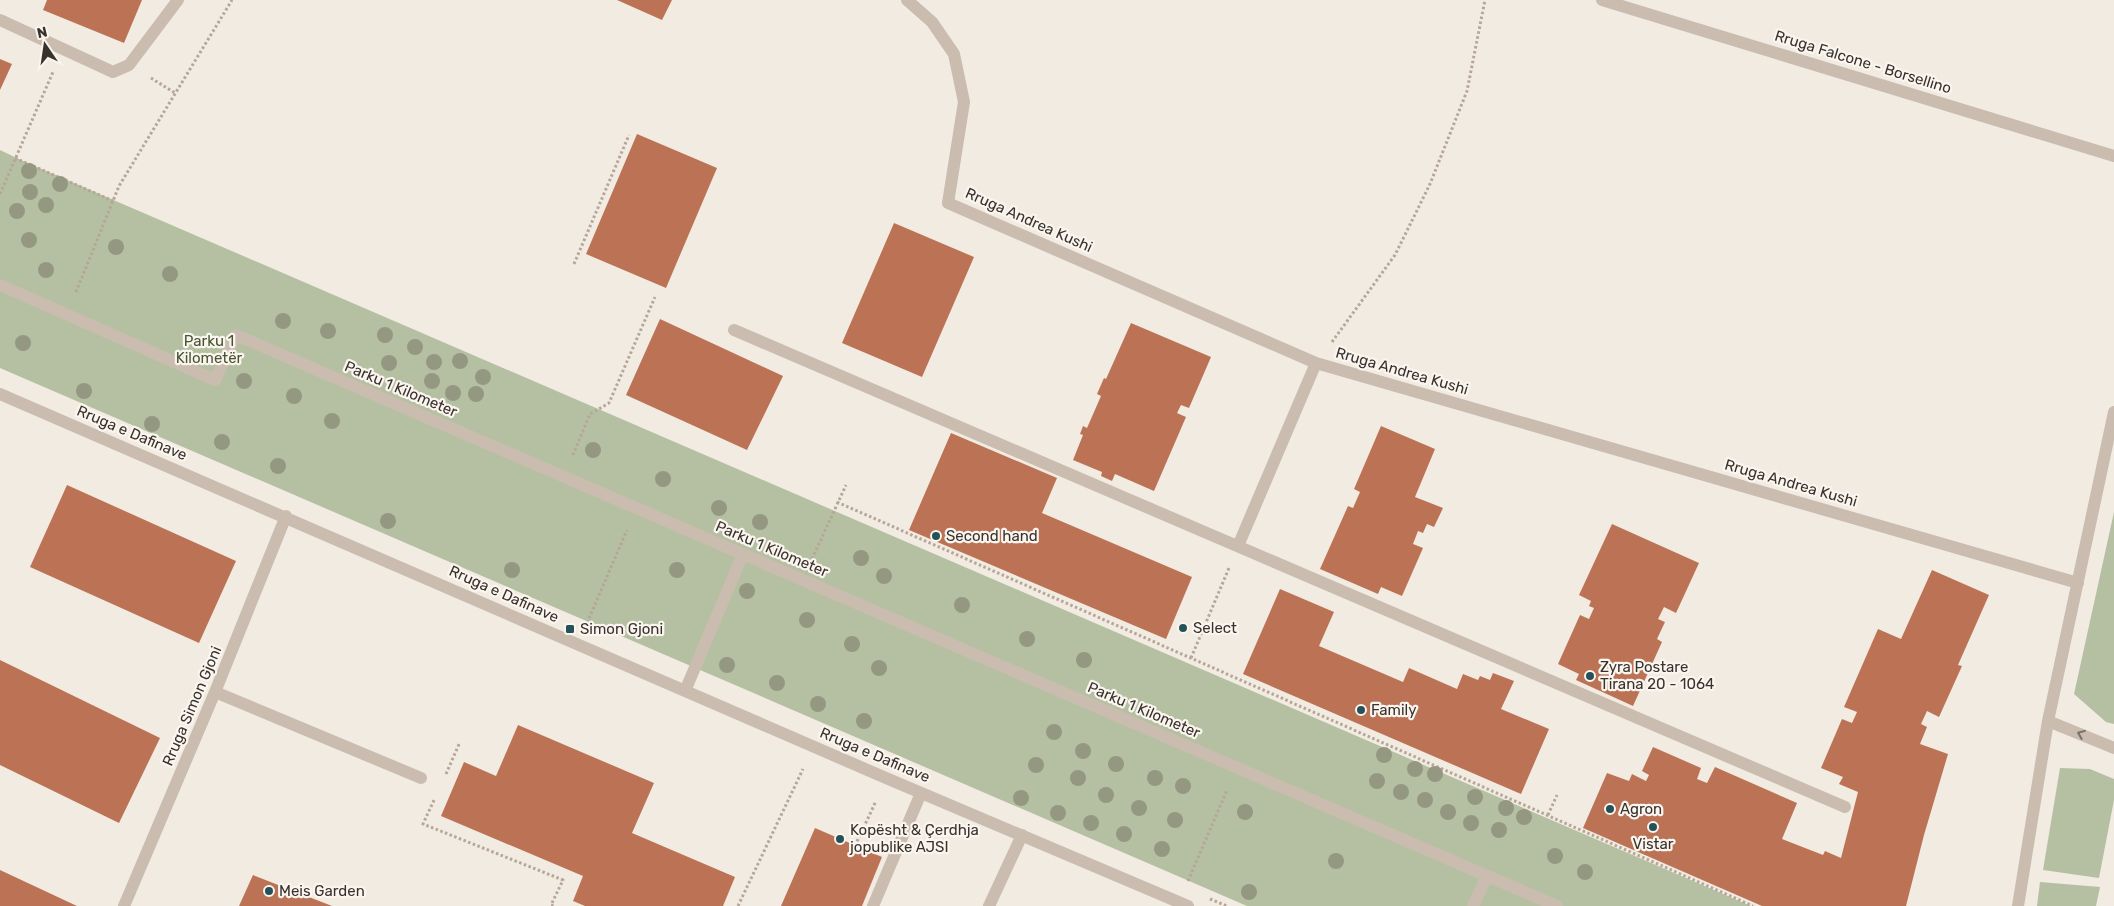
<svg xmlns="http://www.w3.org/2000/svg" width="2114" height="906" font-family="Rubik,sans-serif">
<rect width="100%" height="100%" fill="#f2ebe2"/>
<path fill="#b5c0a3" d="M 0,150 L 23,161 L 1751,906 L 1247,906 L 0,368 Z
M 2114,512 L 2114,724 L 2106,722 L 2074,694 Z
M 2060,768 L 2090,769 L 2114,779 L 2114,800 L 2099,878 L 2043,870 Z
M 2040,882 L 2100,887 L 2096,906 L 2037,906 Z"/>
<path fill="#bc7355" d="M 47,0 L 142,0 L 124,43 L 43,10 Z
M 617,0 L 672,0 L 662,20 Z
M 0,59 L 12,64 L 0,90 Z
M 637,134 L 717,168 L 666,288 L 586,254 Z
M 894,223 L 974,257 L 922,377 L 842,343 Z
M 660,319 L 783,376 L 747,450 L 626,395 Z
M 1131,323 L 1211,357 L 1189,408 L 1181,405 L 1177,413 L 1186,417 L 1154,491 L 1115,474 L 1112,481 L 1101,476 L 1102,472 L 1073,460 L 1083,435 L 1080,434 L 1083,426 L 1087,428 L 1101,396 L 1097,394 L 1104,378 L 1106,379 Z
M 1381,426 L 1435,449 L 1415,497 L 1443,508 L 1434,527 L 1427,524 L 1423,533 L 1418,531 L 1413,544 L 1423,548 L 1402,596 L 1381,587 L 1378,594 L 1320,569 L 1348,506 L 1353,508 L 1360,492 L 1354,489 Z
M 951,433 L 1057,478 L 1042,513 L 1192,577 L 1166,639 L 909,530 Z
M 67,485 L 236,561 L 199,643 L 30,567 Z
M 1612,524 L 1699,563 L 1676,613 L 1664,607 L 1658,619 L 1665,622 L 1657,639 L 1662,642 L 1633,706 L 1576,680 L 1579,674 L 1558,664 L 1580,615 L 1589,619 L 1594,608 L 1589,606 L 1591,601 L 1579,595 Z
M 1932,570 L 1989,595 L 1958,665 L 1962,666 L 1939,717 L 1927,711 L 1921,724 L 1927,727 L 1920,744 L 1948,754 L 1924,835 L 1906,906 L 1762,906 L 1583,828 L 1607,773 L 1629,781 L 1632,774 L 1646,781 L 1649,775 L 1642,771 L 1653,747 L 1701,768 L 1697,779 L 1707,783 L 1715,767 L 1797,803 L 1782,839 L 1823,855 L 1825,851 L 1841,858 L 1858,792 L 1839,784 L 1843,777 L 1821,768 L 1842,719 L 1852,723 L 1857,712 L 1844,707 L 1878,629 L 1901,639 Z
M 1280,589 L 1334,612 L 1319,646 L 1403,682 L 1409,668 L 1457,689 L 1463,674 L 1478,680 L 1480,676 L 1490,680 L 1493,673 L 1514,681 L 1501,709 L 1549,729 L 1521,794 L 1243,674 Z
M 0,660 L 160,738 L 119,823 L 0,765 Z
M 518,725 L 654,783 L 632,833 L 735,877 L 723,906 L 585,906 L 573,901 L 583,876 L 441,816 L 464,762 L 496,776 Z
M 815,828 L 882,857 L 862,906 L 781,906 Z
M 0,870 L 77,906 L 0,906 Z
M 253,875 L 332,906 L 239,906 Z"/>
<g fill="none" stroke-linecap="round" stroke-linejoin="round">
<path stroke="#b5a698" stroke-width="3" stroke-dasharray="2.5 2.5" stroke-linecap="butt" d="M 151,78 L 175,93
M 15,158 L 113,201
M 0,194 L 53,72
M 574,264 L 629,135
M 76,292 L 119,186 L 232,0
M 1332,342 L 1395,255 L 1430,184 L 1467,91 L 1485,0
M 573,455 L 590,414 L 609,403 L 655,297
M 837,502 L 1753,906
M 812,559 L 846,485
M 587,623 L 627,530
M 1191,658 L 1229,568
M 446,774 L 460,742
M 434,800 L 423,824 L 563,880 L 551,905 L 554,906
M 1548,815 L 1557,795
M 855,846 L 876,801
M 1188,881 L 1227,790
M 1210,899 L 1227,906
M 738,906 L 803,769"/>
<path stroke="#cabcae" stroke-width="12" d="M 907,0 L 932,22 L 954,54 L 964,102 L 948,203 L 1316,363 L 2078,583
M 1602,0 L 2114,156
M 0,20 L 113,72 L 129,65 L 178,0
M 0,285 L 215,380 L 236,335 L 1557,906
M 734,330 L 1845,807
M 0,394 L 886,778 L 1188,906
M 1238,546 L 1316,363
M 685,691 L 743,554
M 215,692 L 421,778
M 2048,721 L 2114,748
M 124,906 L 215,692 L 286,516
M 873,906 L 921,793
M 989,906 L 1022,835
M 1473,906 L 1487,876
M 2018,906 L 2048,721 L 2114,412"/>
</g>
<g fill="#949881">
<circle cx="29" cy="171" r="8"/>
<circle cx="60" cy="184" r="8"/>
<circle cx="30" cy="192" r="8"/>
<circle cx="46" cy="205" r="8"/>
<circle cx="17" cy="211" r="8"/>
<circle cx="29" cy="240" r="8"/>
<circle cx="116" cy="247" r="8"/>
<circle cx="46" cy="270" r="8"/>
<circle cx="170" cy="274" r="8"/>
<circle cx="283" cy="321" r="8"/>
<circle cx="328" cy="331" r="8"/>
<circle cx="385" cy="335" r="8"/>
<circle cx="23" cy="343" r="8"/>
<circle cx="415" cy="347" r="8"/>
<circle cx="460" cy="361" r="8"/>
<circle cx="434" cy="362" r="8"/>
<circle cx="389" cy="363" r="8"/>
<circle cx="483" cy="377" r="8"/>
<circle cx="244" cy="381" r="8"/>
<circle cx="432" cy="381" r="8"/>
<circle cx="84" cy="391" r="8"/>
<circle cx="453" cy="393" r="8"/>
<circle cx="476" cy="394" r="8"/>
<circle cx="294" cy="396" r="8"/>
<circle cx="332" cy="421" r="8"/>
<circle cx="152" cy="424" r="8"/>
<circle cx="222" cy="442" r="8"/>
<circle cx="593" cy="450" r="8"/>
<circle cx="278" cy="466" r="8"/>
<circle cx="663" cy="479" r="8"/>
<circle cx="719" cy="508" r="8"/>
<circle cx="388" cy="521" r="8"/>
<circle cx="760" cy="522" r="8"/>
<circle cx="861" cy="558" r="8"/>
<circle cx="512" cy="570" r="8"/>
<circle cx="677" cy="570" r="8"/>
<circle cx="884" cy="576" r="8"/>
<circle cx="747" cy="591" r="8"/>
<circle cx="962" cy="605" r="8"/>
<circle cx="807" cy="620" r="8"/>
<circle cx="1027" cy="639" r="8"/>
<circle cx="852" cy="644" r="8"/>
<circle cx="1084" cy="660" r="8"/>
<circle cx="727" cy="665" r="8"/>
<circle cx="879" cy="668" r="8"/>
<circle cx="777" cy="683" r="8"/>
<circle cx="818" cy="704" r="8"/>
<circle cx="864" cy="721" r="8"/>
<circle cx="1054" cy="732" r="8"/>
<circle cx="1083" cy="751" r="8"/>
<circle cx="1384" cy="755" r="8"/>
<circle cx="1116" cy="764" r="8"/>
<circle cx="1036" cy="765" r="8"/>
<circle cx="1415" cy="769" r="8"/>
<circle cx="1435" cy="774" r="8"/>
<circle cx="1078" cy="778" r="8"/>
<circle cx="1155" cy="778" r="8"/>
<circle cx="1377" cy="781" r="8"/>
<circle cx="1183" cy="786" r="8"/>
<circle cx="1401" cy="792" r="8"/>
<circle cx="1106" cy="795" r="8"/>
<circle cx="1475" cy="797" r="8"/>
<circle cx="1021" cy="798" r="8"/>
<circle cx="1425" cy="800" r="8"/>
<circle cx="1139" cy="808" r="8"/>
<circle cx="1506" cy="808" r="8"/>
<circle cx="1245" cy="812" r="8"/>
<circle cx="1448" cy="812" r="8"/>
<circle cx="1058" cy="813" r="8"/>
<circle cx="1524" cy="817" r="8"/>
<circle cx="1175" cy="820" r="8"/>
<circle cx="1091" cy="823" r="8"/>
<circle cx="1471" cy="823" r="8"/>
<circle cx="1499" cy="830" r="8"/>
<circle cx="1124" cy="834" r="8"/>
<circle cx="1162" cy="849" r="8"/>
<circle cx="1555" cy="856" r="8"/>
<circle cx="1336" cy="861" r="8"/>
<circle cx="1585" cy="872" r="8"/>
<circle cx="1249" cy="892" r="8"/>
</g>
<defs><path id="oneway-chevron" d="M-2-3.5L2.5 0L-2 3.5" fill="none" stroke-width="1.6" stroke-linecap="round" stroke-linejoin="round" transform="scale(1.25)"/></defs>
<use stroke="#7a7066" href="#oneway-chevron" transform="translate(2081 734) rotate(-158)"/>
<g fill="#245258" stroke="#faf5ee" stroke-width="2">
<circle cx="936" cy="536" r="5"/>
<circle cx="1183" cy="628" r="5"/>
<rect x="565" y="624" width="10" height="10" rx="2.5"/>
<circle cx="1590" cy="676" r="5"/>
<circle cx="1361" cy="710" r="5"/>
<circle cx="1610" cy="809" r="5"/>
<circle cx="1653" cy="827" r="5"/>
<circle cx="840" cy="839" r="5"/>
<circle cx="269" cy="891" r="5"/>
</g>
<g text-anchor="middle" stroke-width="4.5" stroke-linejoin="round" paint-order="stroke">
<g font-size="15" fill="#39312c" stroke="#faf5ee">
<text transform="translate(1863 62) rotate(17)" y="5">Rruga Falcone - Borsellino</text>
<text transform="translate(1029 220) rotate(24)" y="5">Rruga Andrea Kushi</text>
<text transform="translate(1402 371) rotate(16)" y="5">Rruga Andrea Kushi</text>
<text transform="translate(401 389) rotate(23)" y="5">Parku 1 Kilometer</text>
<text transform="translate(132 433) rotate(23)" y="5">Rruga e Dafinave</text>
<text transform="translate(1791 483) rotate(16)" y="5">Rruga Andrea Kushi</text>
<text transform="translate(772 549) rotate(23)" y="5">Parku 1 Kilometer</text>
<text transform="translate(504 594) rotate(24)" y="5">Rruga e Dafinave</text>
<text transform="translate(192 706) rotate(-67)" y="5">Rruga Simon Gjoni</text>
<text transform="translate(1144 710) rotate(23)" y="5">Parku 1 Kilometer</text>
<text transform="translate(875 755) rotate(23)" y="5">Rruga e Dafinave</text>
</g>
<g font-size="15" fill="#475532" stroke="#faf5ee">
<text x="209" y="346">Parku 1<tspan x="209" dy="17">Kilometër</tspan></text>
</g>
<g font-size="15" fill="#39312c" stroke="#faf5ee" text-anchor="start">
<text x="946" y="541">Second hand</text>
<text x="1193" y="633">Select</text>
<text x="580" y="634">Simon Gjoni</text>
<text x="1600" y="672">Zyra Postare<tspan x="1600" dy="17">Tirana 20 - 1064</tspan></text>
<text x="1371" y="715">Family</text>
<text x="1620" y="814">Agron</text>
<text x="850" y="835">Kopësht &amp; Çerdhja<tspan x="850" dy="17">jopublike AJSI</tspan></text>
<text x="1653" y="849" text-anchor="middle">Vistar</text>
<text x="279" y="896">Meis Garden</text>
</g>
</g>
<g transform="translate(45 45) rotate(347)" stroke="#faf5ee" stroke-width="4" paint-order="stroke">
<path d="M0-4L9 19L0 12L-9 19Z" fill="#39312c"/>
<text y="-8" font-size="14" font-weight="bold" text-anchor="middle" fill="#39312c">N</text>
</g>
</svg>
